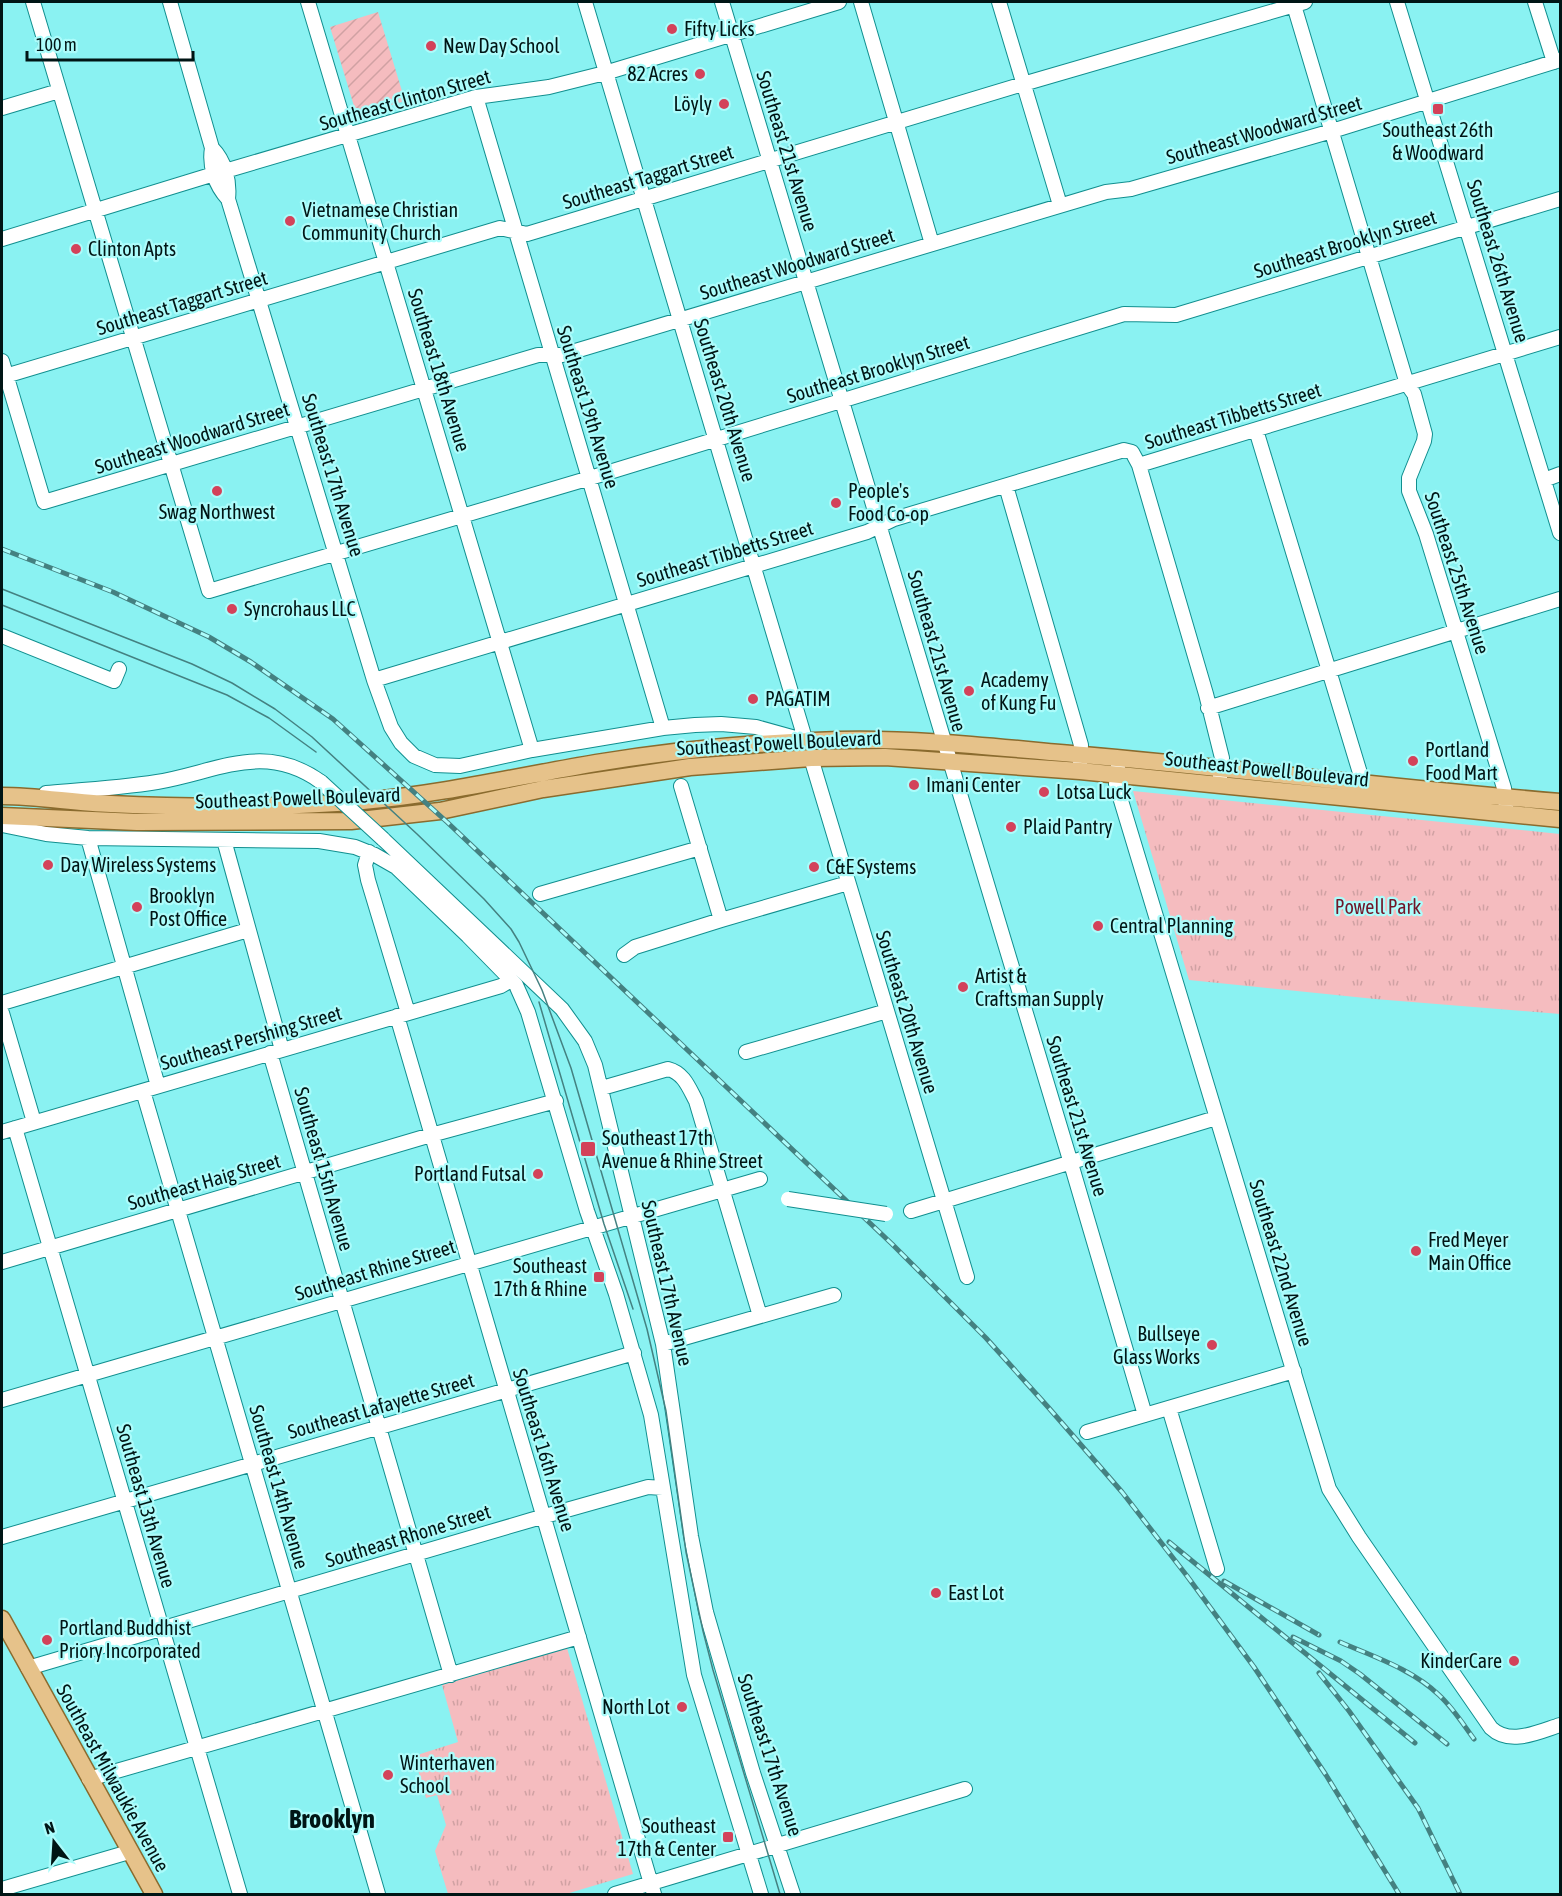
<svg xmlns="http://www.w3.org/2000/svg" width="1562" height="1896" font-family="'Asap Condensed',sans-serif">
<defs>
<pattern id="park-tufts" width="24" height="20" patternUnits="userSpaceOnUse" patternTransform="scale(1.5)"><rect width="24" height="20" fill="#f5bcbf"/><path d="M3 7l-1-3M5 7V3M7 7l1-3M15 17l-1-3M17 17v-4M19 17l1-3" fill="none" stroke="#d0a1a3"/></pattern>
<pattern id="garden-furrows" width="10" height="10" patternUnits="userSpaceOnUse" patternTransform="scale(1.5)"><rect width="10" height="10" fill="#f5bcbf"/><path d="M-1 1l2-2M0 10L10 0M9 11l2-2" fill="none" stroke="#d0a1a3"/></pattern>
</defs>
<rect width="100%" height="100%" fill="#8af2f2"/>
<path fill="url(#park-tufts)" d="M 1133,791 L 1560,834 L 1560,1014 L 1375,999 L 1189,980 Z
M 567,1648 L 633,1874 L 566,1894 L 448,1894 L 435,1851 L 446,1825 L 437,1795 L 426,1798 L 414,1756 L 458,1742 L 442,1685 Z"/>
<path fill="url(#garden-furrows)" d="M 378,12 L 405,101 L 357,116 L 330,27 Z"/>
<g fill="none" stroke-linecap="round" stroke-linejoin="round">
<defs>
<path id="minor" d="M 33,2 L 209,591 L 590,478 L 1124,314 L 1176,315 L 1560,199
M 170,2 L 212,148 C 209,166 215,185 228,199
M 308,2 L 532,750
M 585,2 L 806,742
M 722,2 L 1067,1150 L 1145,1415
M 861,2 L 932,244
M 999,2 L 1060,205
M 1293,2 L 1407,384 L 1414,394 L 1425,434 L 1424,441 L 1409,478 L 1409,491 L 1426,534 L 1504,788 L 1506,807
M 1397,2 L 1560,533
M 1535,2 L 1554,62
M 476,97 L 663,728
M 2,108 L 59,91
M 212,148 C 225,161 230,181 228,199 L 374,680 L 391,727 L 401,743 L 414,756 L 435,765 L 460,766 L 532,750 L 663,728 L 695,725 L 721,724 L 756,727 L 799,739
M 225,171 L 476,97 L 549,87 L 605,73 L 839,2
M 2,239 L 214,174
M 2,361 L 44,502 L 538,355 L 562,355 L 1106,192 L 1131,189 L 1332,131 L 1560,60
M 2,377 L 500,228 L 527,234 L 1023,84 L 1305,2
M 1256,430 L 1360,773 L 1360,793
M 1139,465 L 1560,337
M 1544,480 L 1560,474
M 1006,486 L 1081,745 L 1080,764
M 2,636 L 114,681 L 119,669
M 374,680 L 867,532 L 894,519 L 1124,450 L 1132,452 L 1139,465 L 1206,694 L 1222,758 L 1220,777
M 1208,708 L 1560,599
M 811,758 L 967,1277
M 1118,766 L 1116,784 L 1329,1489 L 1359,1537 L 1491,1728 C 1510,1746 1538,1732 1560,1725
M 681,786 L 721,920
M 46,793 C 83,790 120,788 157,782 C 217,772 264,741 321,782
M 2,825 L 46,834 L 88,838 L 319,841 L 355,847 L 375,855 L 396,867 L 468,936 L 516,985 L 528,1012 L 587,1211 L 616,1294 L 651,1415 L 694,1675 L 761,1894
M 88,838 L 158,1086
M 383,839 L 562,1009 L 585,1041 L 595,1065 L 663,1344 L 691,1536 L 706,1612 L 753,1773 L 793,1894
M 224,840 L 282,1050
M 369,852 L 365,865 L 368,880 L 408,1013
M 540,894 L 700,848
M 624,955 L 635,947 L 721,920 L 848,883
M 2,1003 L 248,930
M 2,1013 L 34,1122
M 397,1016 L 654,1894
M 746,1052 L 887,1011
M 270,1053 L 451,1675
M 602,1088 L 668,1069 C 684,1073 689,1088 696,1101 L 760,1316
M 143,1091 L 378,1894
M 15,1128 L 240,1894
M 2,1132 L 501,986 L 511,980
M 911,1211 L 1216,1118
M 2,1262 L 431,1135 L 556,1101
M 663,1344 L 834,1295
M 2,1400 L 760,1179
M 1169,1408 L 1217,1569
M 1087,1432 L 1294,1371
M 2,1537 L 634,1353
M 28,1668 L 531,1520 L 648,1487 L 663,1488
M 89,1779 L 579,1637
M 2,1889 L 129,1852
M 615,1894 L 965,1789"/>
<path id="major" d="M 2,796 C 38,796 75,803 111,804 C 195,808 280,808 363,801 C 442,794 519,776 596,763 C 676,750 758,742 839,740 C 920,738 1002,748 1083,755 C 1242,769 1401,789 1560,802
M 2,816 L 137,822 L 351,821 L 440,811 L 543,789 L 690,767 L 811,758 L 885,757 L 1080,771 L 1560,819
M 2,1619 L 154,1894"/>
</defs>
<use href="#minor" stroke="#118f8f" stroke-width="16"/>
<use href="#major" stroke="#8a6b2e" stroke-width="19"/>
<use href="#minor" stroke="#fff" stroke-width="14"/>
<use href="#major" stroke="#e6c28a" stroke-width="16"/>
<path stroke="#448181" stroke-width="1.5" d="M 2,589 L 192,664 L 232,683 L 275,709 L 312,737 L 417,834 L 484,899 L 511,929 L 519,942 L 542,990 L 571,1068 L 647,1329 L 666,1411 L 686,1552 L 703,1631 L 713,1670 L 780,1894
M 2,605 L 227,695 L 269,718 L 316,752
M 539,1002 L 604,1224 L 633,1309"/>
<defs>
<path id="rail" d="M 2,549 L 113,592 L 209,637 L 251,662 L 333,719 L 447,822 L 892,1244 L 986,1338 L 1048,1407 L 1122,1492 L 1187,1576 L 1254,1667 L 1326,1775 L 1399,1894
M 1169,1542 L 1415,1743
M 1224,1581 L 1319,1635
M 1293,1637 L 1341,1661 L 1360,1674 L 1447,1744
M 1340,1642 C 1374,1657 1412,1669 1439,1695 C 1453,1708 1463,1724 1474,1739
M 1319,1673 L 1349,1711 L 1418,1808 L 1460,1894"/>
</defs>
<use href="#rail" stroke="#448181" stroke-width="5"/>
<use href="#rail" stroke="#acfcfb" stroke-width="3" stroke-dasharray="9" stroke-linecap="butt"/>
<defs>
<path id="minor-bridge" d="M 321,782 L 383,839
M 788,1199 L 886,1214"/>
</defs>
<use href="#minor-bridge" stroke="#118f8f" stroke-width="16" stroke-linecap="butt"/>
<use href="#minor-bridge" stroke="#fff" stroke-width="14"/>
</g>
<g fill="#d3425a" stroke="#acfcfb" stroke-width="2">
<circle cx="672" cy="29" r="6"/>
<circle cx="431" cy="46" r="6"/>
<circle cx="700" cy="74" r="6"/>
<circle cx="724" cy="104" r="6"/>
<rect x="1432" y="103" width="12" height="12" rx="3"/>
<circle cx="290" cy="221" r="6"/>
<circle cx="76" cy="249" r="6"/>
<circle cx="217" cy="491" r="6"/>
<circle cx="836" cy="503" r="6"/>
<circle cx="232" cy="609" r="6"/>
<circle cx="969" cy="691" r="6"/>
<circle cx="753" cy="699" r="6"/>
<circle cx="1413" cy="761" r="6"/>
<circle cx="914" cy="785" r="6"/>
<circle cx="1044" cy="792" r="6"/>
<circle cx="1011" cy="827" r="6"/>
<circle cx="48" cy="865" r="6"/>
<circle cx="814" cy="867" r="6"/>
<circle cx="137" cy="907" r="6"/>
<circle cx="1098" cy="926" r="6"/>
<circle cx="963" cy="987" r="6"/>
<rect x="580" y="1141" width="16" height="16" rx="3"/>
<circle cx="538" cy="1174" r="6"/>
<circle cx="1416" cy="1251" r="6"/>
<rect x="593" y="1271" width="12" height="12" rx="3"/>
<circle cx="1212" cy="1345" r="6"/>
<circle cx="936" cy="1593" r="6"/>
<circle cx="47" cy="1640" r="6"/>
<circle cx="1514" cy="1661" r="6"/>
<circle cx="682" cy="1707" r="6"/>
<circle cx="388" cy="1775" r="6"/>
<rect x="722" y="1831" width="12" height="12" rx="3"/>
</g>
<g text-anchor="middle" stroke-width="4.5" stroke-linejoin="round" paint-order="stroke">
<g font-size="20" fill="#001515" stroke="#acfcfb" text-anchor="start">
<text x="684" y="36">Fifty Licks</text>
<text x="443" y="53">New Day School</text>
<text x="688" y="81" text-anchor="end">82 Acres</text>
<text x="712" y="111" text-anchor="end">Löyly</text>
<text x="1438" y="137" text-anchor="middle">Southeast 26th<tspan x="1438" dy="23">&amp; Woodward</tspan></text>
<text x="302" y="217">Vietnamese Christian<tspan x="302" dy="23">Community Church</tspan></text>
<text x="88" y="256">Clinton Apts</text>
<text x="848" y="498">People's<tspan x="848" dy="23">Food Co-op</tspan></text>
<text x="217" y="519" text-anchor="middle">Swag Northwest</text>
<text x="244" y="616">Syncrohaus LLC</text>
<text x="981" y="687">Academy<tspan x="981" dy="23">of Kung Fu</tspan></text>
<text x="765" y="706">PAGATIM</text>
<text x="1425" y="757">Portland<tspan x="1425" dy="23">Food Mart</tspan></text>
<text x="926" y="792">Imani Center</text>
<text x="1056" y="799">Lotsa Luck</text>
<text x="1023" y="834">Plaid Pantry</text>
<text x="60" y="872">Day Wireless Systems</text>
<text x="826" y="874">C&amp;E Systems</text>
<text x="149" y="903">Brooklyn<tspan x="149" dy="23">Post Office</tspan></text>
<text x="1110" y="933">Central Planning</text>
<text x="975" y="983">Artist &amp;<tspan x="975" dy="23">Craftsman Supply</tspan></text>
<text x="602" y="1145">Southeast 17th<tspan x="602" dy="23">Avenue &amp; Rhine Street</tspan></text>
<text x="526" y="1181" text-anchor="end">Portland Futsal</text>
<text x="1428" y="1247">Fred Meyer<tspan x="1428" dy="23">Main Office</tspan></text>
<text x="587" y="1273" text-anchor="end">Southeast<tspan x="587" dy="23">17th &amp; Rhine</tspan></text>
<text x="1200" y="1341" text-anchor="end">Bullseye<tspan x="1200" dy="23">Glass Works</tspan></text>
<text x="948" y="1600">East Lot</text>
<text x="59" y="1635">Portland Buddhist<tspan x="59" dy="23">Priory Incorporated</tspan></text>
<text x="1502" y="1668" text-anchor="end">KinderCare</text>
<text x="670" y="1714" text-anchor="end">North Lot</text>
<text x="400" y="1770">Winterhaven<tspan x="400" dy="23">School</tspan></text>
<text x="716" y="1833" text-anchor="end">Southeast<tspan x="716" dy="23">17th &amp; Center</tspan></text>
</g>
<g font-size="20" fill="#001515" stroke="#acfcfb">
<text transform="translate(405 100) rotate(-16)" y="7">Southeast Clinton Street</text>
<text transform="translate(1264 130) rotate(-16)" y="7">Southeast Woodward Street</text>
<text transform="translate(787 151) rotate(73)" y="7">Southeast 21st Avenue</text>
<text transform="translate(648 177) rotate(-17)" y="7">Southeast Taggart Street</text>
<text transform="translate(1345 244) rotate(-17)" y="7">Southeast Brooklyn Street</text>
<text transform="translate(1498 261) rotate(73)" y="7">Southeast 26th Avenue</text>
<text transform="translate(797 264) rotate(-17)" y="7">Southeast Woodward Street</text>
<text transform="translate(182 303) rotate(-17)" y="7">Southeast Taggart Street</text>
<text transform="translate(878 369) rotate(-17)" y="7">Southeast Brooklyn Street</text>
<text transform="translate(439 370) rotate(73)" y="7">Southeast 18th Avenue</text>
<text transform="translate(725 400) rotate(73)" y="7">Southeast 20th Avenue</text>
<text transform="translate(588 407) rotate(73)" y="7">Southeast 19th Avenue</text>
<text transform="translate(1233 416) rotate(-17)" y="7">Southeast Tibbetts Street</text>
<text transform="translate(192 438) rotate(-17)" y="7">Southeast Woodward Street</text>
<text transform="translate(333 475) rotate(73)" y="7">Southeast 17th Avenue</text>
<text transform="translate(725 554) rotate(-17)" y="7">Southeast Tibbetts Street</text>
<text transform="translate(1457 573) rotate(72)" y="7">Southeast 25th Avenue</text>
<text transform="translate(937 651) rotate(74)" y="7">Southeast 21st Avenue</text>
<text transform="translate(779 743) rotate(-3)" y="7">Southeast Powell Boulevard</text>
<text transform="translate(1267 769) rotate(6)" y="7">Southeast Powell Boulevard</text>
<text transform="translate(298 798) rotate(-2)" y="7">Southeast Powell Boulevard</text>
<text transform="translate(907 1012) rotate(73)" y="7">Southeast 20th Avenue</text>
<text transform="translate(251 1038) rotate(-16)" y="7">Southeast Pershing Street</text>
<text transform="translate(1077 1116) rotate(73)" y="7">Southeast 21st Avenue</text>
<text transform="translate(324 1169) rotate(74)" y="7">Southeast 15th Avenue</text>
<text transform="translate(204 1182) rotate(-16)" y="7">Southeast Haig Street</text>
<text transform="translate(1281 1263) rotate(73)" y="7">Southeast 22nd Avenue</text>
<text transform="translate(375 1270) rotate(-17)" y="7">Southeast Rhine Street</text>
<text transform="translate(667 1283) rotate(77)" y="7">Southeast 17th Avenue</text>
<text transform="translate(381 1406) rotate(-16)" y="7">Southeast Lafayette Street</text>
<text transform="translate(544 1450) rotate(73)" y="7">Southeast 16th Avenue</text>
<text transform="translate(279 1487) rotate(74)" y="7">Southeast 14th Avenue</text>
<text transform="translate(146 1506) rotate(74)" y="7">Southeast 13th Avenue</text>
<text transform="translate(408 1536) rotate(-17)" y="7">Southeast Rhone Street</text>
<text transform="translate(770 1755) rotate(72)" y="7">Southeast 17th Avenue</text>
<text transform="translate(113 1778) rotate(61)" y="7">Southeast Milwaukie Avenue</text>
</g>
<g font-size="20" fill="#711628" stroke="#acfcfb">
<text x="1378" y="914">Powell Park</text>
</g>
<g font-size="26" font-weight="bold" fill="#001515" stroke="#acfcfb">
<text x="332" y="1828">Brooklyn</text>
</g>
</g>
<rect width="1562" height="1896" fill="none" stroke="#001515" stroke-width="6"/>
<g transform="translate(54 1842) rotate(343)" stroke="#acfcfb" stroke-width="4.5" paint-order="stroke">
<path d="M0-4.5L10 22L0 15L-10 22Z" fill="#001515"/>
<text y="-9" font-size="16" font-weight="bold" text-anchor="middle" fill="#001515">N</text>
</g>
<path d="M27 51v9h166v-9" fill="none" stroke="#001515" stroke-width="3"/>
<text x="36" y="51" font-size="18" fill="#001515" stroke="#acfcfb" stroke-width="4.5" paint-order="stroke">100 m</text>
</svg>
